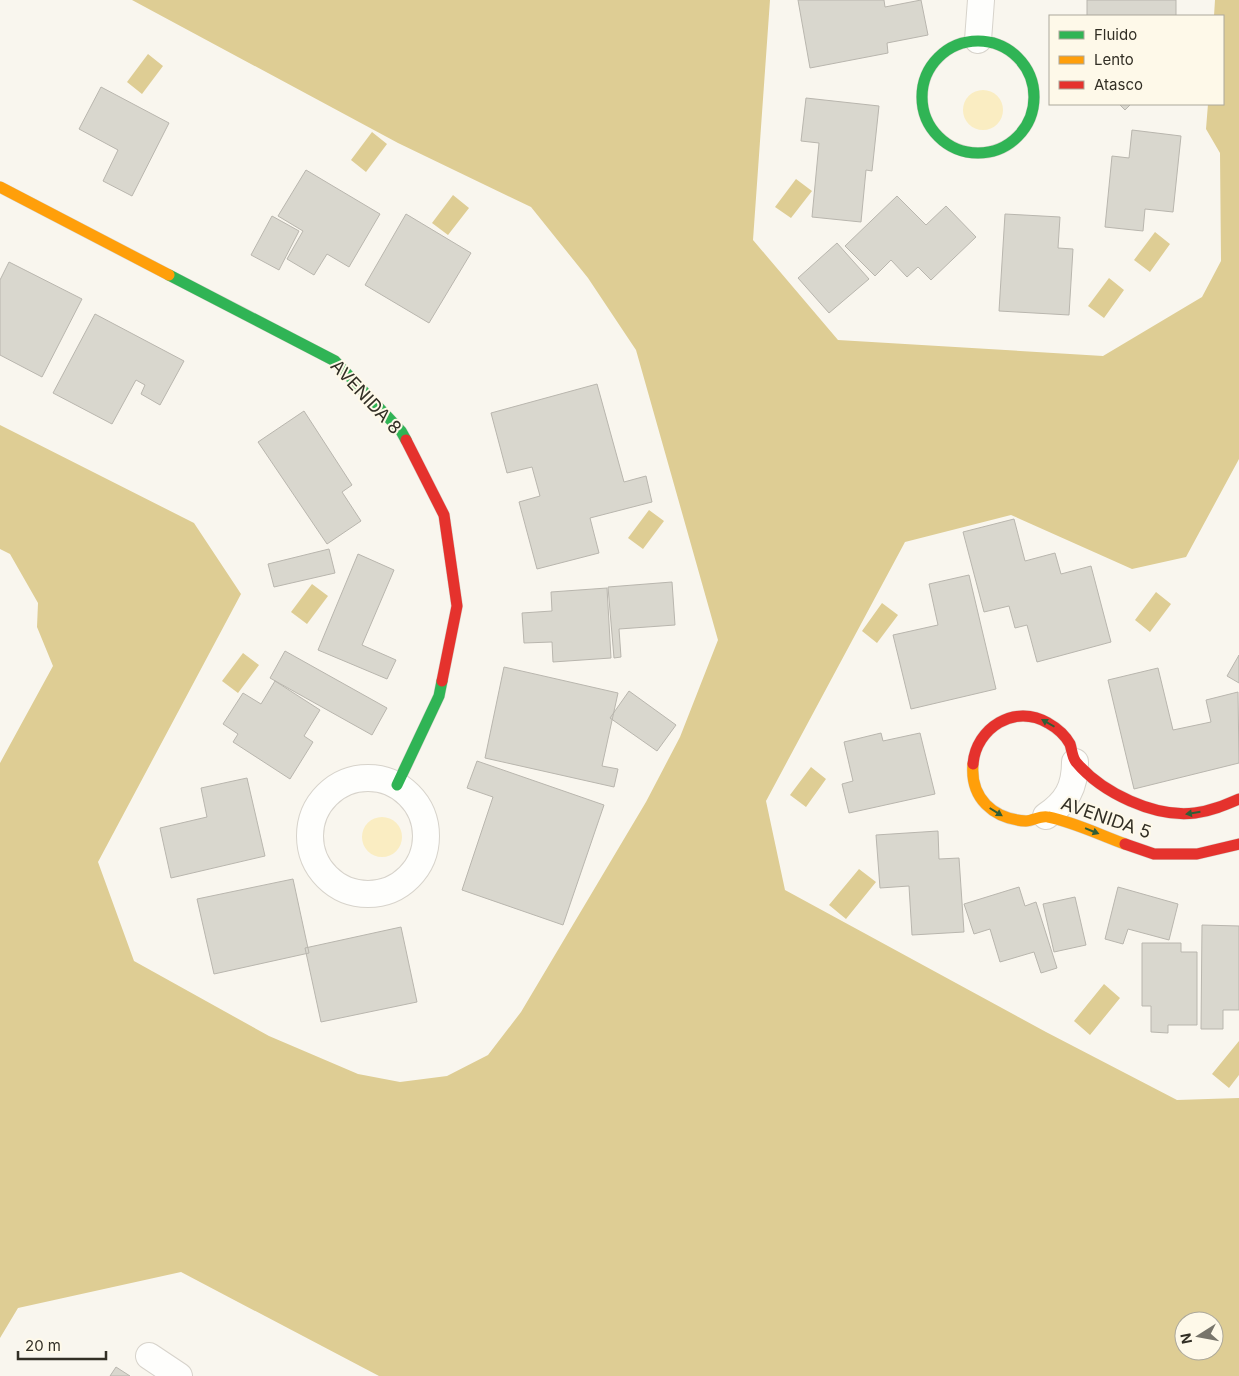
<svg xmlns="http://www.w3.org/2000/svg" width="1239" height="1376" font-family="Inter,sans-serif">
<rect width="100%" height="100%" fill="#f9f6ee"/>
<path fill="#faedc2" d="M963 110a20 20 0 1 1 40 0a20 20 0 1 1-40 0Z
M362 837a20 20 0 1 1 40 0a20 20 0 1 1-40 0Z"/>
<path fill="#decd94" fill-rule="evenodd" d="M 132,0 L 770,0 L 753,240 L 838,340 L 1103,356 L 1202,297 L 1221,261 L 1220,153 L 1206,129 L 1208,104 L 1223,104 L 1223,16 L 1214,16 L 1215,0 L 1239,0 L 1239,459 L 1186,557 L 1132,569 L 1011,515 L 905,542 L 766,801 L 785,890 L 1046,1032 L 1177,1100 L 1239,1098 L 1239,1376 L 379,1376 L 181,1272 L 18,1308 L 0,1338 L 0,763 L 53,666 L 37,627 L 38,603 L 10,554 L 0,549 L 0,425 L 194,523 L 241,594 L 98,862 L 134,961 L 269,1036 L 358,1074 L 400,1082 L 447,1076 L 488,1055 L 521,1012 L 646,802 L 680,737 L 718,640 L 636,350 L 588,278 L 531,207 L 398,143 ZM 1184,1321 L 1214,1321 L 1214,1351 L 1184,1351 Z
M 148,54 L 163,66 L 142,94 L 127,82 Z
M 372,132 L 387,144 L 366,172 L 351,160 Z
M 796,179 L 812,191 L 791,218 L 775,207 Z
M 453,195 L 469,208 L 448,235 L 432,223 Z
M 1155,232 L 1170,244 L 1150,272 L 1134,260 Z
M 1109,278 L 1124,290 L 1104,318 L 1088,306 Z
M 649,510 L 664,521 L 643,549 L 628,538 Z
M 312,584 L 328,596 L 307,624 L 291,612 Z
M 1156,592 L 1171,604 L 1150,632 L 1135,620 Z
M 882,603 L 898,615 L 877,643 L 862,631 Z
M 243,653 L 259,665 L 238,693 L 222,681 Z
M 811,767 L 826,779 L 806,807 L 790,795 Z
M 859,869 L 876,882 L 846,919 L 829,905 Z
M 1104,984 L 1120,998 L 1090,1035 L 1074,1021 Z
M 1239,1041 L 1239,1075 L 1229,1088 L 1212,1074 Z"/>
<path fill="#d9d7ce" stroke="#b9b6ae" d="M 798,0 L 884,0 L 885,7 L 921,0 L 928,35 L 887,43 L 888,53 L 810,68 Z
M 1087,0 L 1176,0 L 1176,16 L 1087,16 Z
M 101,87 L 169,123 L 132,196 L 103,181 L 118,150 L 79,129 Z
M 806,98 L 879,106 L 872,171 L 866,170 L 861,222 L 812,217 L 819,143 L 801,141 Z
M 1119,104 L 1131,104 L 1125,110 Z
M 1132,130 L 1181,136 L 1173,212 L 1145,209 L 1143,231 L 1105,227 L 1112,156 L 1129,158 Z
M 306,170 L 380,214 L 349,267 L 327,254 L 314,275 L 287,259 L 303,231 L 278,216 Z
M 897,196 L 926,225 L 946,206 L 976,237 L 931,280 L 918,267 L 907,277 L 891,260 L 875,276 L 845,246 Z
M 406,214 L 471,253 L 429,323 L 365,285 Z
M 1005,214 L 1060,217 L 1058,248 L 1073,249 L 1069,315 L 999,311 Z
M 272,216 L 299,231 L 279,270 L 251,255 Z
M 837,243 L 869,279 L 829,313 L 798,278 Z
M 9,262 L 82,299 L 42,377 L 0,355 L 0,280 Z
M 95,314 L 184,361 L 160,405 L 141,394 L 145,385 L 136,380 L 112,424 L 53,393 Z
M 597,384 L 624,482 L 646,476 L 652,502 L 590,518 L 599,553 L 537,569 L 519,502 L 540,496 L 532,467 L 507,473 L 491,413 Z
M 304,411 L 352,485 L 342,492 L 361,521 L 327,544 L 258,442 Z
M 1014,519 L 1025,561 L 1055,553 L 1061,574 L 1091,566 L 1111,642 L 1037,662 L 1027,625 L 1015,628 L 1009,606 L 984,612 L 963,532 Z
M 329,549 L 335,573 L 274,587 L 268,564 Z
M 358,554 L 394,570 L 362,645 L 396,660 L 387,679 L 318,650 Z
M 969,575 L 996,689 L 911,709 L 893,635 L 938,625 L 929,584 Z
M 672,582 L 675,625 L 619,629 L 621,657 L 614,658 L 608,587 Z
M 607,588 L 611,658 L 553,662 L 552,642 L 524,643 L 522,613 L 552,611 L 551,592 Z
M 285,651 L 387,708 L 372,735 L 270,678 Z
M 1239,655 L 1239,683 L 1227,676 Z
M 504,667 L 618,693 L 602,766 L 618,769 L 614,787 L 485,758 Z
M 1158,668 L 1173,730 L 1211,722 L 1206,700 L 1238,692 L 1239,763 L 1134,789 L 1108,680 Z
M 275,681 L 320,710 L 304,736 L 313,742 L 290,779 L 233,742 L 238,734 L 223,724 L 243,693 L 261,704 Z
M 629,691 L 676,725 L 657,751 L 610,718 Z
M 881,733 L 883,741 L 920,733 L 935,794 L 849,813 L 842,784 L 853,781 L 844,742 Z
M 477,761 L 604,805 L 563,925 L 462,890 L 493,797 L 467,788 Z
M 247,778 L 265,856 L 171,878 L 160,828 L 207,817 L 201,788 Z
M 938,831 L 939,859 L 959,858 L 964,932 L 912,935 L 909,886 L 880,888 L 876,835 Z
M 293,879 L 309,953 L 214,974 L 197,899 Z
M 1019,887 L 1025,906 L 1036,902 L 1057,968 L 1041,973 L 1034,952 L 1000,962 L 990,929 L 974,934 L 964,904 Z
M 1118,887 L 1178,904 L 1169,940 L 1128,929 L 1123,944 L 1105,939 Z
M 1075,897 L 1086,945 L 1054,952 L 1043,904 Z
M 1202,925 L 1239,926 L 1239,1010 L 1223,1010 L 1223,1029 L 1201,1029 Z
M 401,927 L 417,1002 L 321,1022 L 305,948 Z
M 1142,943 L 1181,943 L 1181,952 L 1197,952 L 1197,1025 L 1168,1025 L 1168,1033 L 1151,1032 L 1151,1006 L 1142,1006 Z
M 116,1367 L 130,1376 L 110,1376 Z"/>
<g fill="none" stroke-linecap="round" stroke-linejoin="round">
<defs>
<path id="street" d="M 978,40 L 981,0
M310 836a58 58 0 1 1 116 0a58 58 0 1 1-116 0Z
M 1046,816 C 1067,802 1075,787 1075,762
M 149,1356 L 179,1376"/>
<path id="fast" d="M922 97a56 56 0 1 1 112 0a56 56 0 1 1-112 0Z
M 169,275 L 335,361 L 401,431 L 406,440
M 397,785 L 439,696 L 442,681"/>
<path id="slow" d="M 0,187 L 169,275
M 973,764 C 970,798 993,819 1026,821 C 1033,821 1041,815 1048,817 C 1074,822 1100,835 1125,844"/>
<path id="jam" d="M 406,440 L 444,515 L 457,606 L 442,681
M 973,764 C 976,728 1015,703 1048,723 C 1057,728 1065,735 1070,744 C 1072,750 1072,757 1076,762 C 1102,793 1155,818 1195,813 C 1211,811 1225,805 1239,799
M 1125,844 L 1154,854 L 1197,854 L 1239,844"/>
</defs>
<use href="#street" stroke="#d7d3cb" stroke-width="28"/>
<use href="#fast" stroke="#d7d3cb" stroke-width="12"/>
<use href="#slow" stroke="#d7d3cb" stroke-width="12"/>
<use href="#jam" stroke="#d7d3cb" stroke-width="12"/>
<use href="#street" stroke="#fefefc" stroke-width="26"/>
<use href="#fast" stroke="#30b455" stroke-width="11"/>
<use href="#slow" stroke="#ff9f0a" stroke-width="11"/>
<use href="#jam" stroke="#e5322d" stroke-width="11"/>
</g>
<defs><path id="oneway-solid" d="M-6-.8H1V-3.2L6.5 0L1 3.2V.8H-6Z" transform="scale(1.25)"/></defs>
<g fill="#315e36">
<use href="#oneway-solid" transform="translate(1048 723) rotate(-150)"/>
<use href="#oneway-solid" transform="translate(996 812) rotate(32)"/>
<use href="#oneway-solid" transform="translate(1193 813) rotate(171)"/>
<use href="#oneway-solid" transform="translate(1092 831) rotate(22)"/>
</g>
<g text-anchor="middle" stroke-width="4" stroke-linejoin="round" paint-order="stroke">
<g font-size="18" fill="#322f25" stroke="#fef9e9">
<text transform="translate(366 397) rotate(47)" y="6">AVENIDA 8</text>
<text transform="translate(1106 818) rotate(19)" y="6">AVENIDA 5</text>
</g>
</g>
<rect x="1049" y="15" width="175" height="90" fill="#fef9e9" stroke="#aca89b"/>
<rect x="1059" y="31" width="25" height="8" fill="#30b455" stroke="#aca89b"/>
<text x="1094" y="40" font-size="15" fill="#322f25">Fluido</text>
<rect x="1059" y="56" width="25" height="8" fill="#ff9f0a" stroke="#aca89b"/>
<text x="1094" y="65" font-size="15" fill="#322f25">Lento</text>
<rect x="1059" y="81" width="25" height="8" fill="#e5322d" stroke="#aca89b"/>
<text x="1094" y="90" font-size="15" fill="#322f25">Atasco</text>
<g transform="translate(1199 1336) rotate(259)"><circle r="24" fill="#fef9e9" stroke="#aca89b"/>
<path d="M0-4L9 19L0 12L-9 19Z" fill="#78756b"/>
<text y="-8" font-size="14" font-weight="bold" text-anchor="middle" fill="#322f25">N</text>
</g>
<path d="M18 1351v8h88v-8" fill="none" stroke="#322f25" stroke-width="2.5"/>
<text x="25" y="1351" font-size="15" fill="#322f25" stroke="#fef9e9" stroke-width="4" paint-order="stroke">20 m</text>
</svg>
